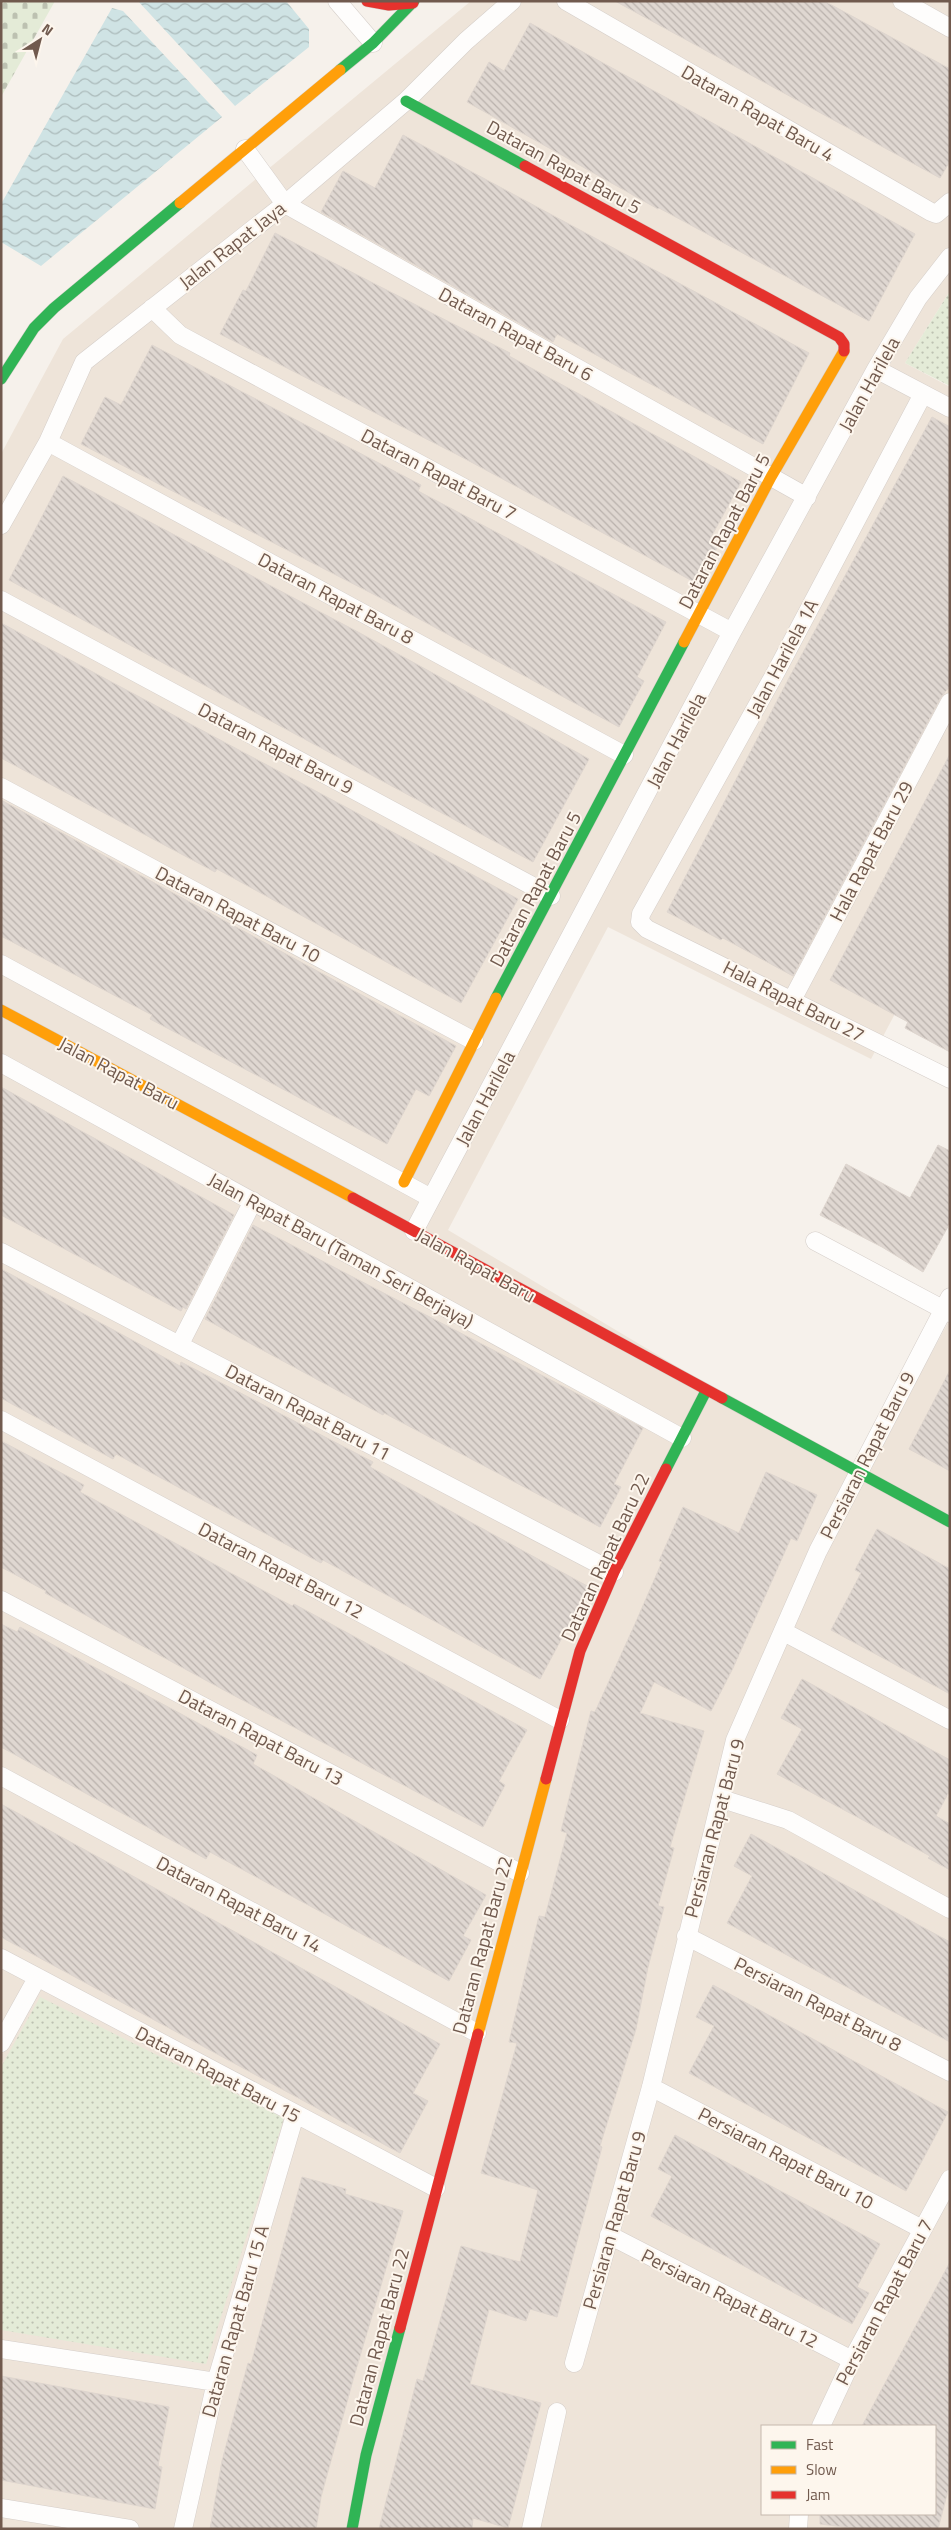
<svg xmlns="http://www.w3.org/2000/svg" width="951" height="2530" font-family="'Titillium Web',sans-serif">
<defs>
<pattern id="grass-dots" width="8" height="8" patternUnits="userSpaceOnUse" patternTransform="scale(1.25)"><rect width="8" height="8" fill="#e4ebd7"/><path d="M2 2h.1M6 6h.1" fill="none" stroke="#bdc1b1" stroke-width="1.8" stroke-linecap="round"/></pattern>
<pattern id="cemetery-stones" width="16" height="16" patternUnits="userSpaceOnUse" patternTransform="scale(1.25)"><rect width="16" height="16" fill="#e4ebd7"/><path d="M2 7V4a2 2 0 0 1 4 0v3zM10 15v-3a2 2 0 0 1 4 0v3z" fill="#bdc1b1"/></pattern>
<pattern id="water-waves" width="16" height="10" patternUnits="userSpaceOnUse" patternTransform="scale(1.25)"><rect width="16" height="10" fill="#cfe3e4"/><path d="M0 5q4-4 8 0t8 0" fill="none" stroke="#acbbbb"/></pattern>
<pattern id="building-back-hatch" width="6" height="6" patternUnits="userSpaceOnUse" patternTransform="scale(1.25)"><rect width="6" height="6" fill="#dfd7d1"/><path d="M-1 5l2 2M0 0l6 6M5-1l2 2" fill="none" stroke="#b9b1ac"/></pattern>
</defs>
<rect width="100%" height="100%" fill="#f6f1eb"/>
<path fill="#eee4d9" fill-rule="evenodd" d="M 471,1 L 950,1 L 950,291 L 905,363 L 950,387 L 950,910 L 871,1059 L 608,927 L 448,1230 L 718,1391 L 866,1473 L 950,1319 L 950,2529 L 1,2529 L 1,454 L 63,339 ZM 762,2426 L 935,2426 L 935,2514 L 762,2514 Z"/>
<path fill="url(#grass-dots)" d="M 950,291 L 950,386 L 905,363 Z
M 40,1997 L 284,2118 L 206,2364 L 1,2330 L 1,2067 Z"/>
<path fill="url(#cemetery-stones)" d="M 1,1 L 55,1 L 1,97 Z"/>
<path fill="url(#water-waves)" d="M 138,1 L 286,1 L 309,29 L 309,47 L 235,106 Z
M 112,8 L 123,11 L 222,117 L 41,266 L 1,242 L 1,204 Z"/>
<path fill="url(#building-back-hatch)" stroke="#ded5ce" d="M 615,1 L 824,1 L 950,69 L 950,161 L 940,178 Z
M 530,23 L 915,234 L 869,321 L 659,208 L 658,209 L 467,102 L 489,62 L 504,71 Z
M 403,135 L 809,353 L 763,444 L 557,334 L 553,342 L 321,212 L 343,171 L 375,188 Z
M 275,233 L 510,353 L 509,356 L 741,482 L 710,539 L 719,544 L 698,584 L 458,455 L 220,334 L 243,290 L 246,291 Z
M 152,345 L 421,485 L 418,491 L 666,622 L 637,677 L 644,681 L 619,727 L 375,595 L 81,444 L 105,397 L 121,405 Z
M 932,417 L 950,427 L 950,686 L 941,697 L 793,976 L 723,938 L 721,940 L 667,912 L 789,678 Z
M 63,476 L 358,632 L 589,759 L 533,862 L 9,580 Z
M 1,623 L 518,899 L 461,1003 L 217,869 L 215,872 L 1,758 Z
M 950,754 L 950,1052 L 905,1028 L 908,1022 L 830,980 Z
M 1,800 L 456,1046 L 429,1096 L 416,1089 L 387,1144 L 150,1019 L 152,1015 L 1,936 Z
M 1,1087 L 234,1215 L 186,1309 L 183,1307 L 181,1311 L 1,1215 Z
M 938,1145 L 950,1151 L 950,1223 L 923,1272 L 882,1247 L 820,1215 L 846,1164 L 910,1198 Z
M 253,1225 L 643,1428 L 614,1484 L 621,1487 L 600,1527 L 384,1413 L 383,1415 L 205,1319 Z
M 1,1269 L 180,1366 L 181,1362 L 373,1462 L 370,1467 L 589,1587 L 540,1679 L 323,1560 L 321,1563 L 116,1454 L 113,1459 L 1,1398 Z
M 950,1370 L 950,1471 L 909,1449 Z
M 1,1441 L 84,1485 L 80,1492 L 292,1606 L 294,1604 L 527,1730 L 499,1781 L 505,1785 L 483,1827 L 233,1695 L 45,1593 L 46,1591 L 1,1567 Z
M 766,1472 L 817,1495 L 797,1541 L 791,1538 L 733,1668 L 711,1711 L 654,1682 L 640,1713 L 704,1731 L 670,1847 L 674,1848 L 658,1906 L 664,1907 L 648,1967 L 636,2029 L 600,2146 L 602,2147 L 557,2317 L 530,2309 L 526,2321 L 489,2309 L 470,2384 L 541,2403 L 508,2528 L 473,2518 L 472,2529 L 379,2529 L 417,2379 L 423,2381 L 461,2246 L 520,2262 L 538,2190 L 481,2173 L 517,2043 L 509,2042 L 539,1916 L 545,1917 L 567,1833 L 561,1831 L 591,1711 L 595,1712 L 635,1624 L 662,1562 L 659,1561 L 683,1507 L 739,1533 Z
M 877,1529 L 950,1569 L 950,1694 L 831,1630 L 861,1573 L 855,1570 Z
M 1,1624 L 17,1632 L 20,1627 L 257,1755 L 253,1764 L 486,1895 L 463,1936 L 471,1940 L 449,1981 L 210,1852 L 206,1859 L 1,1747 Z
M 802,1679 L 950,1760 L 950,1790 L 936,1816 L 950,1824 L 950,1870 L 928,1858 L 930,1856 L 777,1774 L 802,1729 L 781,1718 Z
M 1,1804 L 440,2044 L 413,2093 L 428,2101 L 400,2153 L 1,1937 Z
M 751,1834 L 950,1942 L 950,2042 L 727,1923 L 752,1876 L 734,1866 Z
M 713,1985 L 948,2112 L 906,2191 L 689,2073 L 714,2026 L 696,2017 Z
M 675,2135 L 880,2244 L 857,2287 L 869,2293 L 852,2324 L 651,2216 L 672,2176 L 658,2169 Z
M 302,2177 L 346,2189 L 345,2194 L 403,2211 L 353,2380 L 321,2497 L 316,2529 L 210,2529 L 222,2461 L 248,2363 L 251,2364 Z
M 950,2262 L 950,2483 L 938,2529 L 861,2529 L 820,2524 L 820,2514 L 935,2514 L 935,2426 L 862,2426 Z
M 1,2376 L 169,2407 L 158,2466 L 162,2467 L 155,2509 L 1,2480 Z"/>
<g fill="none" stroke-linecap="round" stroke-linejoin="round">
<defs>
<path id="street" d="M 337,1 L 373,43
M 566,1 L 931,212 L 936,214 L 950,202
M 902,1 L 950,28
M 245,149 L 285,204 L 807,497
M 152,308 L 180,335 L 732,632
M 876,369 L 950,408
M 923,394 L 777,670 L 641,914 L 640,922 L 647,929 L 950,1079
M 48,442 L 624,755
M 1,525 L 48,442 L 84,362 L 285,204 L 406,101 L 466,41 L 512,1
M 1,600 L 551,896
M 1,787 L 474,1041
M 1,964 L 431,1198
M 792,1000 L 950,702
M 1,1063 L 682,1438
M 414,1231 L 732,632 L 876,369 L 918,298 L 950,257
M 815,1241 L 950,1313
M 1,1252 L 614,1572
M 180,1344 L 253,1201
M 1,1420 L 560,1720
M 1,1600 L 520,1873
M 784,1632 L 950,1720
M 1,1776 L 477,2033
M 722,1799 L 788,1820 L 950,1909
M 686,1936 L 950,2072
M 1,1958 L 436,2188
M 1,2043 L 37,1978
M 651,2087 L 922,2229
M 609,2235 L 852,2360
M 1,2349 L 216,2382
M 574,2363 L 651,2087 L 735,1740 L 818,1551 L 950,1297
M 821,2426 L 852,2360 L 950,2179
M 1,2508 L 130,2529
M 183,2529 L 216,2382 L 295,2115
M 531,2529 L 557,2412
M 798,2529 L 799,2514"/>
<path id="fast" d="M 340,70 L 373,43 L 414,1
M 406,101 L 525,166
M 1,379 L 34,328 L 54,308 L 180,203
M 496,998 L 684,642
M 722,1398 L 950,1522
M 666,1469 L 706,1391
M 352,2529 L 366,2455 L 400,2328"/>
<path id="slow" d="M 180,203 L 340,70
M 684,642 L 771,477 L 844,351
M 1,1010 L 353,1198
M 404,1182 L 496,998
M 478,2034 L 546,1779"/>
<path id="jam" d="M 367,1 L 389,5 L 413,3
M 525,166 L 839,337 L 844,344 L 844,351
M 353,1198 L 722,1398
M 546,1779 L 580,1651 L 614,1572 L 666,1469
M 400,2328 L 478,2034"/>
</defs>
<use href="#street" stroke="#d5cec9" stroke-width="19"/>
<use href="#fast" stroke="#d5cec8" stroke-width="12"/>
<use href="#slow" stroke="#d5cec8" stroke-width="12"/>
<use href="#jam" stroke="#d5cec8" stroke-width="12"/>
<use href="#street" stroke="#fefdfc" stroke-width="18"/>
<use href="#fast" stroke="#30b455" stroke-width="11"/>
<use href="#slow" stroke="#ff9f0a" stroke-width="11"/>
<use href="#jam" stroke="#e5322d" stroke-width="11"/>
</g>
<g text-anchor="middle" stroke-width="4" stroke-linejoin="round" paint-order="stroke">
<g font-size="19" fill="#715a4e" stroke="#fdf6ed">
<text transform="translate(758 113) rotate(30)" y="7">Dataran Rapat Baru 4</text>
<text transform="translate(564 167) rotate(29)" y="7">Dataran Rapat Baru 5</text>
<text transform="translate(232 245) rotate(-38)" y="7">Jalan Rapat Jaya</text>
<text transform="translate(516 334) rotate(29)" y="7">Dataran Rapat Baru 6</text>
<text transform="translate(869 384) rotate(-61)" y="7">Jalan Harilela</text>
<text transform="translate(439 474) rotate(28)" y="7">Dataran Rapat Baru 7</text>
<text transform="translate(724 531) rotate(-62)" y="7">Dataran Rapat Baru 5</text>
<text transform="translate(336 598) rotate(28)" y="7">Dataran Rapat Baru 8</text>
<text transform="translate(782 658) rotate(-62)" y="7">Jalan Harilela 1A</text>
<text transform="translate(676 740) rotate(-62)" y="7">Jalan Harilela</text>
<text transform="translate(276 748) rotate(28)" y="7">Dataran Rapat Baru 9</text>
<text transform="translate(871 851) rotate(-62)" y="7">Hala Rapat Baru 29</text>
<text transform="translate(535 889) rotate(-62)" y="7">Dataran Rapat Baru 5</text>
<text transform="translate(238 914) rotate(28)" y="7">Dataran Rapat Baru 10</text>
<text transform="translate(794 1001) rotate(27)" y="7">Hala Rapat Baru 27</text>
<text transform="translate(119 1073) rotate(28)" y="7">Jalan Rapat Baru</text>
<text transform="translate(485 1098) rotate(-62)" y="7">Jalan Harilela</text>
<text transform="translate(341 1250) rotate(29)" y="7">Jalan Rapat Baru (Taman Seri Berjaya)</text>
<text transform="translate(476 1265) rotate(29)" y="7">Jalan Rapat Baru</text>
<text transform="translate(308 1412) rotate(28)" y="7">Dataran Rapat Baru 11</text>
<text transform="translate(867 1455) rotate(-63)" y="7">Persiaran Rapat Baru 9</text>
<text transform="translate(605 1557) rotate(-65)" y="7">Dataran Rapat Baru 22</text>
<text transform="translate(281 1570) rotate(28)" y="7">Dataran Rapat Baru 12</text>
<text transform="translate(261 1737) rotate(28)" y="7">Dataran Rapat Baru 13</text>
<text transform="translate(714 1828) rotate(-75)" y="7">Persiaran Rapat Baru 9</text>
<text transform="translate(239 1904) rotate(28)" y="7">Dataran Rapat Baru 14</text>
<text transform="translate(482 1945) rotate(-75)" y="7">Dataran Rapat Baru 22</text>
<text transform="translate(818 2004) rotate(27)" y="7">Persiaran Rapat Baru 8</text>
<text transform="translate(218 2074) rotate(28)" y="7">Dataran Rapat Baru 15</text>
<text transform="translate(786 2158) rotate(28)" y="7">Persiaran Rapat Baru 10</text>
<text transform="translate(614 2220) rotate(-74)" y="7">Persiaran Rapat Baru 9</text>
<text transform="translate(730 2298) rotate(27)" y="7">Persiaran Rapat Baru 12</text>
<text transform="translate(884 2302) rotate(-62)" y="7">Persiaran Rapat Baru 7</text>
<text transform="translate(235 2321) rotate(-74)" y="7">Dataran Rapat Baru 15 A</text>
<text transform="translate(379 2337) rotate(-75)" y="7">Dataran Rapat Baru 22</text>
</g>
</g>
<rect width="951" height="2530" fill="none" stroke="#715a4e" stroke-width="5"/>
<rect x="761" y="2425" width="175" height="90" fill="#fdf6ed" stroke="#c5b8ad"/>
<rect x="771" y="2441" width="25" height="8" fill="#30b455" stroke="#c5b8ad"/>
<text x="806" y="2450" font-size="15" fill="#715a4e">Fast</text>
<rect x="771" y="2466" width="25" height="8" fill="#ff9f0a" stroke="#c5b8ad"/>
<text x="806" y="2475" font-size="15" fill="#715a4e">Slow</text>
<rect x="771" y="2491" width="25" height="8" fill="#e5322d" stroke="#c5b8ad"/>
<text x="806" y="2500" font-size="15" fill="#715a4e">Jam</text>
<g transform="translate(40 40) rotate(36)" stroke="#fdf6ed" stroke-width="4" paint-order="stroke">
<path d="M0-4L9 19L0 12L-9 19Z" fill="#715a4e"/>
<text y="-8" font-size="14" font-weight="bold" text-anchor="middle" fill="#715a4e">N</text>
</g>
</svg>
